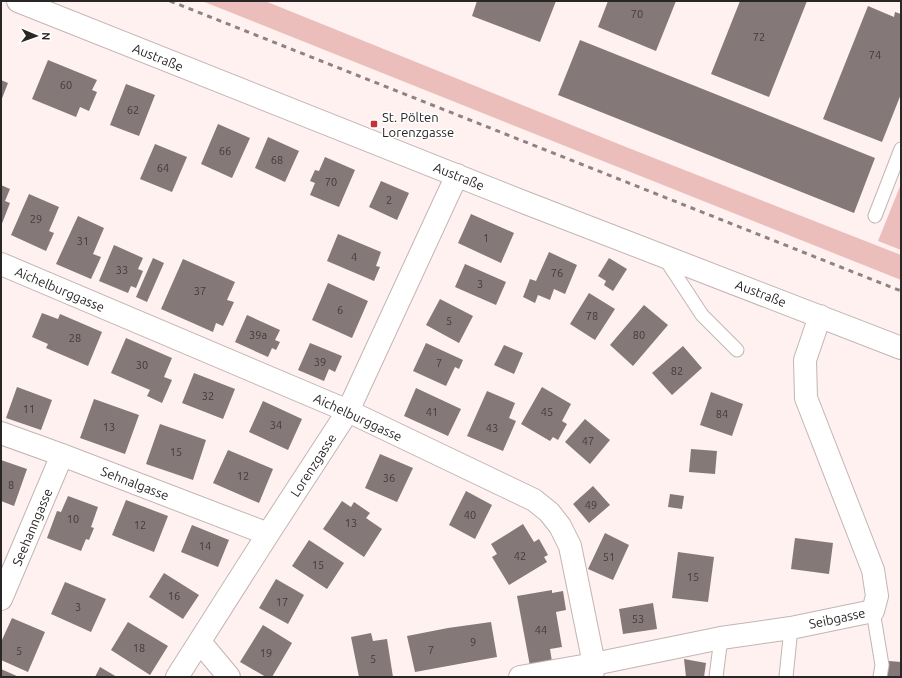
<svg xmlns="http://www.w3.org/2000/svg" width="902" height="678" font-family="Ubuntu,sans-serif">
<rect width="100%" height="100%" fill="#fef1f0"/>
<path fill="#ecbebb" d="M 202,1 L 265,1 L 626,147 L 901,255 L 901,280 Z
M 901,184 L 901,250 L 878,241 Z"/>
<path fill="#847978" d="M 477,1 L 556,1 L 540,42 L 472,16 Z
M 608,1 L 676,1 L 656,51 L 598,27 Z
M 740,1 L 807,1 L 769,97 L 711,74 Z
M 868,6 L 894,17 L 895,12 L 901,14 L 901,94 L 882,142 L 823,119 Z
M 580,40 L 875,158 L 854,213 L 558,95 Z
M 48,60 L 97,80 L 92,90 L 97,92 L 89,111 L 80,107 L 76,117 L 32,99 Z
M 1,80 L 8,83 L 1,101 Z
M 126,84 L 155,95 L 139,136 L 110,125 Z
M 218,124 L 250,138 L 232,178 L 201,164 Z
M 268,137 L 299,151 L 285,182 L 255,168 Z
M 155,144 L 187,157 L 172,192 L 140,179 Z
M 325,157 L 355,170 L 339,207 L 310,195 L 315,183 L 310,181 L 315,170 L 319,171 Z
M 381,181 L 409,193 L 397,220 L 369,207 Z
M 1,185 L 10,189 L 5,201 L 10,203 L 1,226 Z
M 29,194 L 59,207 L 49,231 L 54,233 L 46,251 L 11,235 Z
M 471,214 L 514,233 L 501,263 L 458,243 Z
M 78,216 L 104,228 L 93,254 L 101,257 L 91,279 L 56,264 Z
M 338,234 L 381,252 L 376,266 L 380,267 L 374,281 L 327,261 Z
M 114,245 L 143,258 L 138,269 L 143,271 L 136,288 L 131,286 L 128,293 L 99,281 Z
M 549,252 L 577,265 L 565,294 L 554,289 L 550,300 L 538,295 L 535,303 L 523,297 L 530,279 L 536,281 Z
M 153,258 L 164,263 L 147,302 L 136,297 Z
M 609,258 L 627,269 L 613,291 L 604,285 L 606,281 L 598,276 Z
M 183,259 L 235,282 L 227,300 L 234,302 L 223,326 L 216,323 L 213,332 L 161,309 Z
M 465,264 L 506,282 L 496,305 L 455,287 Z
M 328,283 L 368,301 L 352,338 L 312,320 Z
M 589,293 L 615,309 L 595,340 L 570,324 Z
M 440,299 L 473,316 L 459,343 L 426,325 Z
M 644,305 L 668,325 L 633,366 L 610,345 Z
M 42,313 L 58,319 L 60,314 L 102,332 L 88,366 L 46,348 L 48,344 L 32,337 Z
M 247,315 L 280,330 L 275,340 L 280,342 L 276,350 L 272,348 L 268,357 L 235,342 Z
M 126,338 L 172,358 L 164,377 L 172,380 L 162,403 L 147,396 L 150,390 L 111,373 Z
M 310,343 L 342,356 L 335,372 L 329,369 L 324,381 L 298,370 Z
M 426,343 L 463,360 L 459,369 L 455,367 L 446,386 L 413,371 Z
M 504,345 L 523,353 L 514,374 L 494,365 Z
M 683,346 L 702,368 L 672,395 L 652,373 Z
M 194,373 L 235,389 L 223,419 L 182,403 Z
M 17,387 L 52,400 L 41,430 L 6,418 Z
M 542,387 L 571,404 L 562,421 L 567,424 L 558,440 L 553,437 L 550,441 L 521,424 Z
M 416,388 L 461,409 L 448,436 L 404,416 Z
M 487,391 L 515,403 L 509,418 L 516,421 L 503,451 L 467,436 Z
M 711,392 L 743,404 L 732,436 L 700,425 Z
M 94,399 L 139,415 L 125,454 L 80,438 Z
M 263,401 L 302,419 L 288,450 L 249,432 Z
M 585,419 L 610,440 L 590,464 L 565,442 Z
M 160,424 L 206,440 L 193,480 L 146,464 Z
M 691,449 L 717,451 L 715,474 L 689,472 Z
M 228,450 L 273,469 L 259,503 L 213,483 Z
M 380,454 L 413,468 L 397,502 L 365,488 Z
M 1,460 L 27,469 L 14,506 L 1,501 Z
M 593,486 L 610,505 L 589,523 L 573,504 Z
M 466,491 L 492,505 L 475,539 L 449,525 Z
M 670,494 L 684,496 L 682,509 L 668,507 Z
M 68,496 L 98,507 L 91,527 L 94,528 L 89,540 L 86,539 L 81,551 L 47,538 L 57,511 L 61,512 Z
M 126,500 L 168,516 L 154,552 L 112,535 Z
M 342,501 L 351,507 L 354,502 L 370,513 L 366,518 L 382,529 L 364,557 L 323,529 Z
M 523,524 L 534,542 L 539,539 L 548,555 L 544,557 L 547,562 L 509,585 L 492,557 L 497,554 L 491,544 Z
M 192,525 L 229,540 L 218,567 L 181,552 Z
M 605,533 L 629,545 L 613,580 L 588,569 Z
M 795,538 L 833,543 L 829,574 L 791,569 Z
M 309,540 L 344,563 L 327,589 L 292,566 Z
M 678,552 L 714,557 L 708,602 L 672,598 Z
M 164,573 L 199,595 L 183,619 L 149,597 Z
M 276,579 L 304,595 L 288,624 L 259,608 Z
M 65,582 L 106,599 L 91,632 L 51,614 Z
M 552,590 L 552,593 L 563,591 L 566,610 L 556,612 L 562,647 L 550,649 L 552,662 L 530,666 L 517,596 Z
M 653,603 L 657,629 L 623,634 L 619,609 Z
M 12,618 L 45,632 L 28,672 L 1,660 L 1,642 Z
M 128,622 L 168,646 L 150,675 L 111,650 Z
M 491,622 L 497,657 L 415,672 L 407,636 L 448,628 Z
M 263,625 L 292,643 L 272,677 L 266,677 L 240,662 Z
M 371,633 L 373,641 L 387,639 L 393,677 L 359,677 L 351,637 Z
M 684,659 L 706,663 L 704,677 L 686,677 Z
M 889,661 L 901,662 L 901,677 L 887,677 Z
M 100,667 L 117,677 L 95,677 Z
M 1,669 L 19,677 L 1,677 Z"/>
<g fill="none" stroke-linecap="round" stroke-linejoin="round">
<defs>
<path id="service" d="M 875,216 L 901,149
M 664,257 L 702,315 L 737,350
M 873,611 L 882,665 L 880,677
M 716,677 L 721,638
M 786,677 L 791,628"/>
<path id="minor" d="M 18,1 L 526,203 L 901,348
M 1,264 L 348,411 L 534,500 L 549,512 L 560,526 L 570,546 L 594,664 L 592,677
M 1,433 L 62,455 L 268,534
M 1,599 L 62,455
M 200,642 L 229,677
M 177,677 L 268,534 L 348,411 L 457,175
M 520,677 L 594,664 L 721,638 L 791,628 L 873,611 L 877,596 L 873,570 L 806,398 L 805,360 L 820,316"/>
</defs>
<use href="#service" stroke="#c2b5b4" stroke-width="15"/>
<use href="#minor" stroke="#c2b5b4" stroke-width="24"/>
<use href="#service" stroke="#fff" stroke-width="13"/>
<use href="#minor" stroke="#fff" stroke-width="22"/>
<path stroke="#8c8383" stroke-width="3" stroke-dasharray="5 5" stroke-linecap="butt" d="M 170,1 L 901,291"/>
</g>
<rect fill="#c2323b" stroke="#fff" stroke-width="1.5" x="370" y="120" width="8" height="8" rx="2"/>
<g text-anchor="middle" stroke-width="3" stroke-linejoin="round" paint-order="stroke">
<g font-size="11" fill="#413b3a">
<text x="637" y="18">70</text>
<text x="759" y="41">72</text>
<text x="875" y="59">74</text>
<text x="66" y="89">60</text>
<text x="133" y="114">62</text>
<text x="225" y="155">66</text>
<text x="277" y="164">68</text>
<text x="163" y="172">64</text>
<text x="331" y="186">70</text>
<text x="389" y="204">2</text>
<text x="36" y="223">29</text>
<text x="486" y="242">1</text>
<text x="83" y="245">31</text>
<text x="354" y="261">4</text>
<text x="122" y="274">33</text>
<text x="557" y="277">76</text>
<text x="480" y="288">3</text>
<text x="200" y="295">37</text>
<text x="340" y="314">6</text>
<text x="592" y="320">78</text>
<text x="449" y="325">5</text>
<text x="258" y="339">39a</text>
<text x="639" y="339">80</text>
<text x="75" y="342">28</text>
<text x="320" y="366">39</text>
<text x="439" y="367">7</text>
<text x="142" y="369">30</text>
<text x="677" y="375">82</text>
<text x="208" y="400">32</text>
<text x="29" y="413">11</text>
<text x="432" y="416">41</text>
<text x="547" y="416">45</text>
<text x="722" y="418">84</text>
<text x="276" y="429">34</text>
<text x="109" y="431">13</text>
<text x="492" y="432">43</text>
<text x="588" y="445">47</text>
<text x="176" y="456">15</text>
<text x="243" y="480">12</text>
<text x="389" y="482">36</text>
<text x="11" y="489">8</text>
<text x="591" y="509">49</text>
<text x="470" y="519">40</text>
<text x="73" y="523">10</text>
<text x="351" y="527">13</text>
<text x="140" y="529">12</text>
<text x="205" y="550">14</text>
<text x="520" y="560">42</text>
<text x="609" y="561">51</text>
<text x="318" y="569">15</text>
<text x="693" y="581">15</text>
<text x="174" y="600">16</text>
<text x="282" y="606">17</text>
<text x="78" y="611">3</text>
<text x="638" y="623">53</text>
<text x="541" y="634">44</text>
<text x="473" y="646">9</text>
<text x="139" y="652">18</text>
<text x="431" y="654">7</text>
<text x="19" y="655">5</text>
<text x="266" y="657">19</text>
<text x="373" y="663">5</text>
</g>
<g font-size="13" fill="#2b2626" stroke="#fff">
<text transform="translate(158 57) rotate(22)" y="5">Austraße</text>
<text transform="translate(459 176) rotate(22)" y="5">Austraße</text>
<text transform="translate(60 289) rotate(23)" y="5">Aichelburggasse</text>
<text transform="translate(761 293) rotate(21)" y="5">Austraße</text>
<text transform="translate(358 417) rotate(25)" y="5">Aichelburggasse</text>
<text transform="translate(313 465) rotate(-57)" y="5">Lorenzgasse</text>
<text transform="translate(135 483) rotate(21)" y="5">Sehnalgasse</text>
<text transform="translate(32 527) rotate(-67)" y="5">Seehanngasse</text>
<text transform="translate(837 618) rotate(-12)" y="5">Seibgasse</text>
</g>
<g font-size="13" fill="#2b2626" stroke="#fff" text-anchor="start">
<text x="382" y="122">St. Pölten<tspan x="382" dy="15">Lorenzgasse</tspan></text>
</g>
</g>
<rect width="902" height="678" fill="none" stroke="#2b2626" stroke-width="4"/>
<g transform="translate(36 36) rotate(92)" stroke="#ffffff" stroke-width="3" paint-order="stroke">
<path d="M0-3L7 15L0 10L-7 15Z" fill="#2b2626"/>
<text y="-6" font-size="11" font-weight="bold" text-anchor="middle" fill="#2b2626">N</text>
</g>
</svg>
